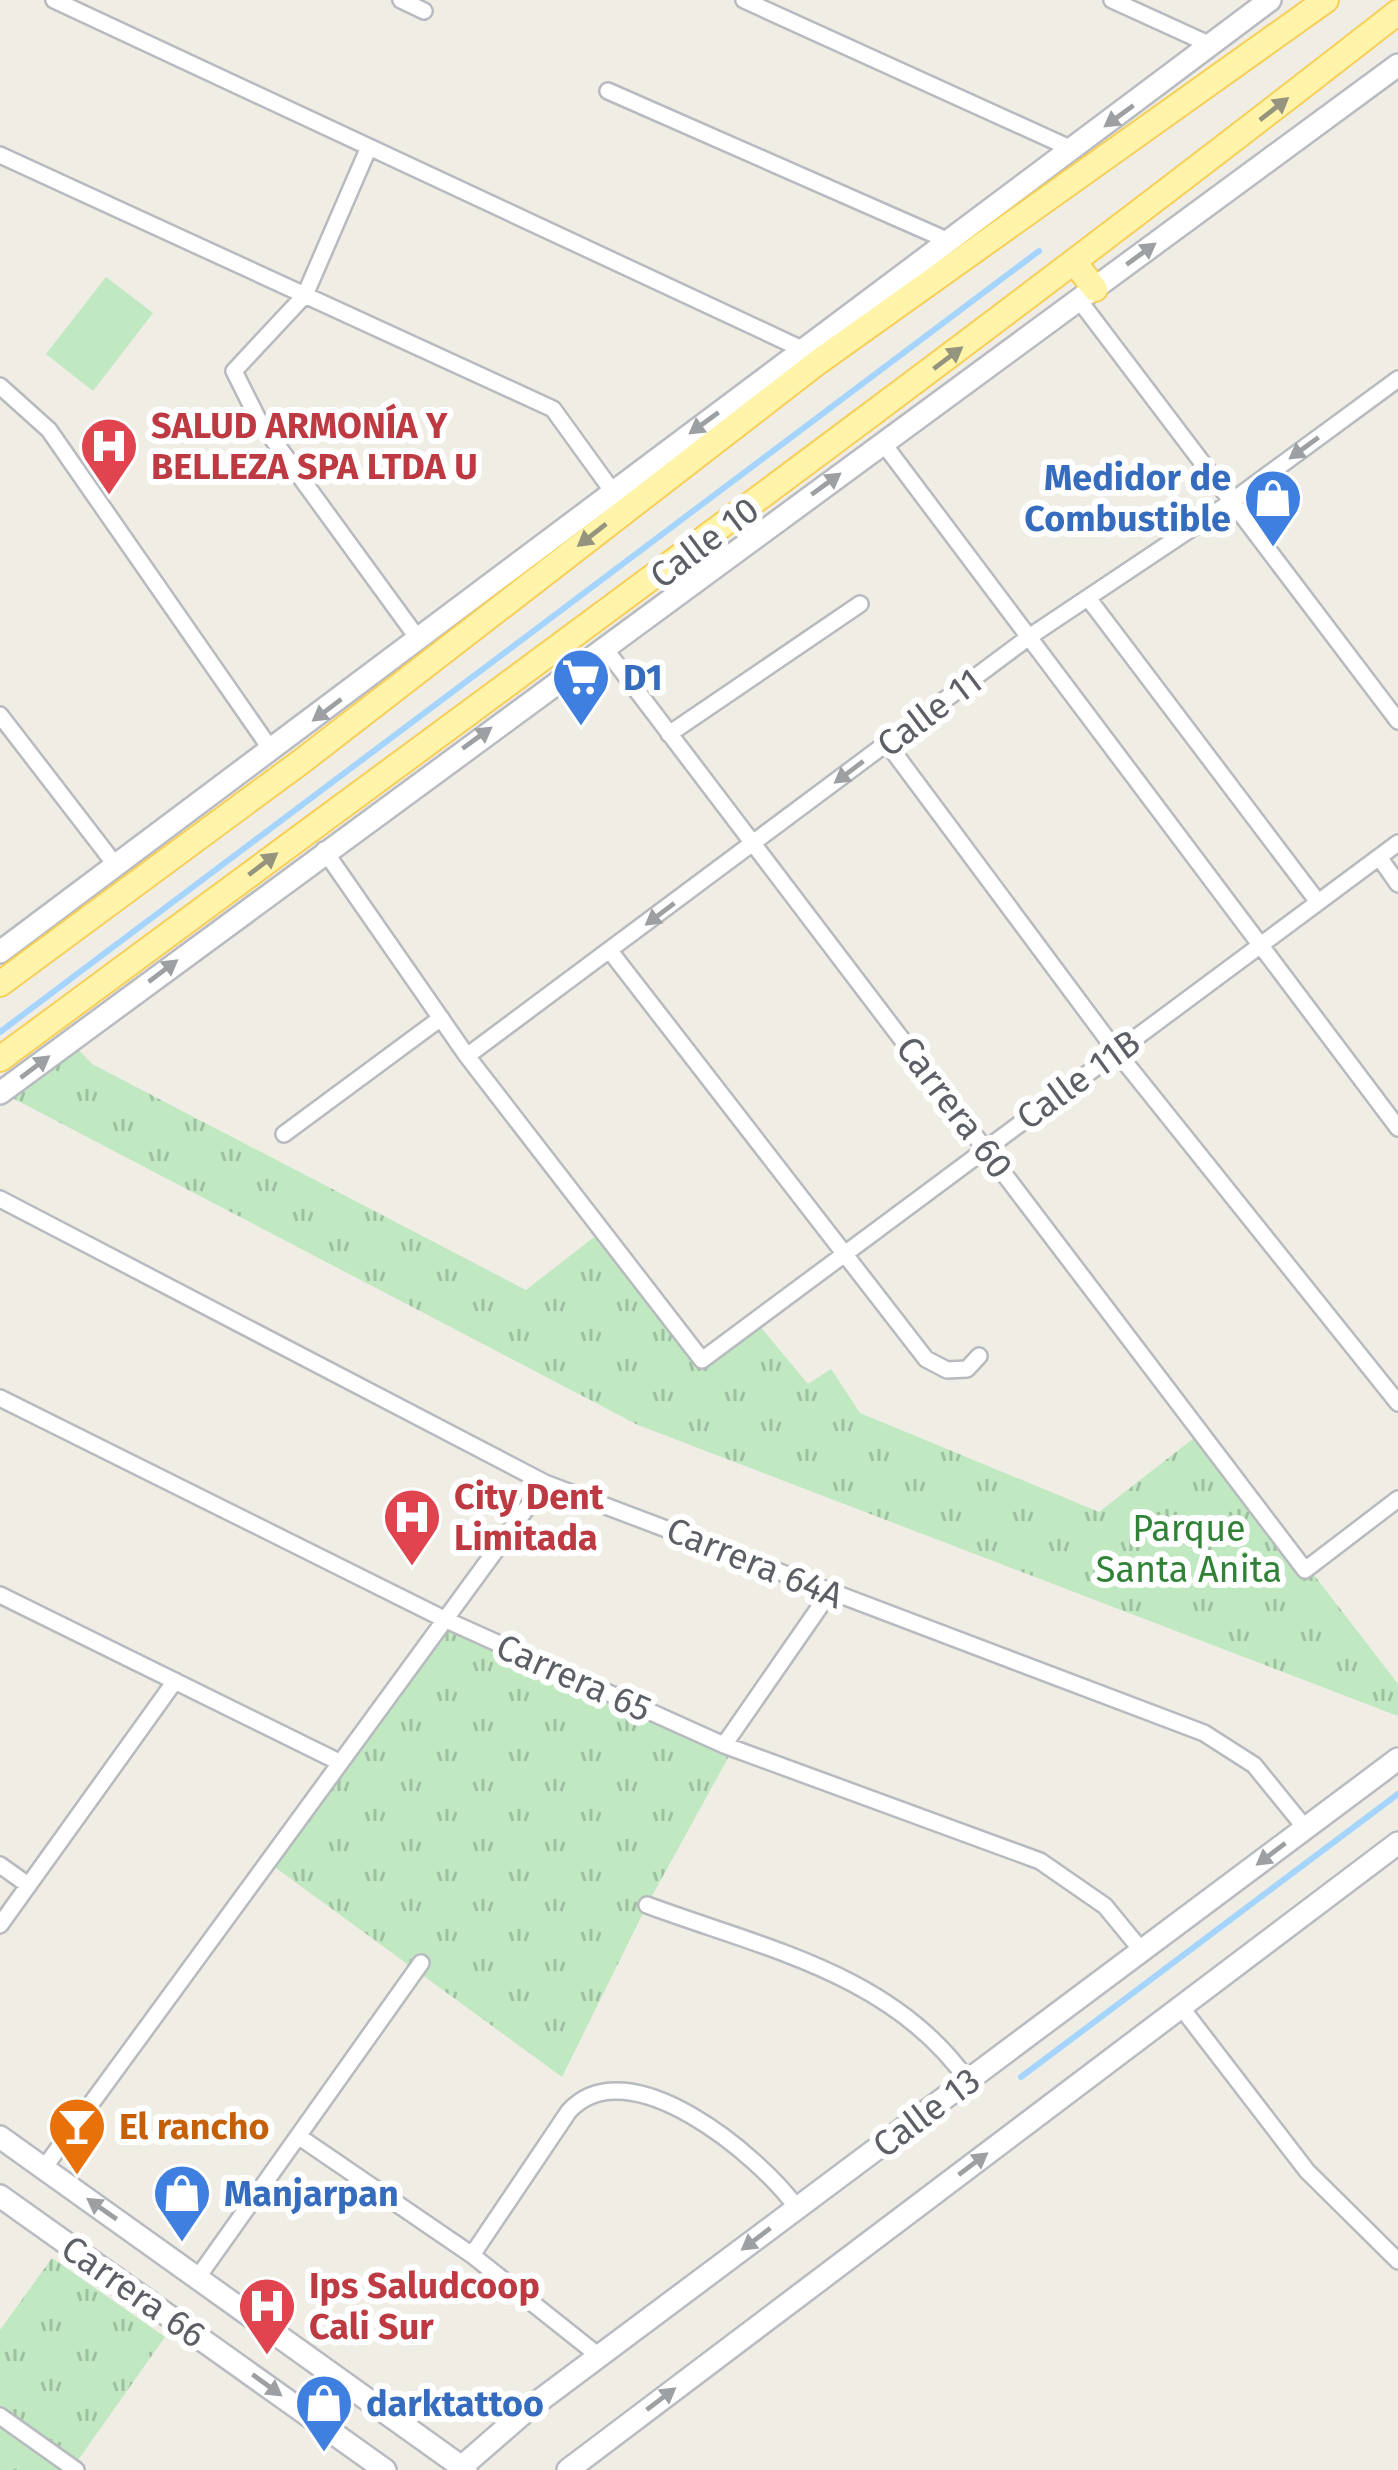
<svg xmlns="http://www.w3.org/2000/svg" width="1398" height="2470" font-family="'Fira Sans',sans-serif">
<defs>
<pattern id="grass-tufts" width="24" height="20" patternUnits="userSpaceOnUse" patternTransform="scale(3)"><rect width="24" height="20" fill="#c0e8c1"/><path d="M3 7l-1-3M5 7V3M7 7l1-3M15 17l-1-3M17 17v-4M19 17l1-3" fill="none" stroke="#9fbfa1"/></pattern>
</defs>
<rect width="100%" height="100%" fill="#efede4"/>
<path fill="url(#grass-tufts)" d="M 70,1041 L 92,1064 L 526,1290 L 602,1231 L 702,1360 L 754,1319 L 808,1384 L 831,1369 L 860,1413 L 1099,1512 L 1203,1431 L 1398,1684 L 1398,1716 L 638,1425 L 1,1092 Z
M 444,1619 L 734,1747 L 647,1905 L 562,2077 L 265,1860 Z
M 52,2258 L 165,2337 L 71,2470 L 0,2470 L 0,2330 Z"/>
<path fill="#c0e8c1" d="M 106,277 L 153,313 L 93,391 L 46,354 Z"/>
<g fill="none" stroke-linecap="round" stroke-linejoin="round">
<path stroke="#a5d5ff" stroke-width="6" d="M 0,1032 L 1039,251
M 1021,2077 L 1398,1794"/>
<defs>
<path id="street" d="M 54,0 L 804,350
M 401,0 L 424,11
M 744,0 L 1072,149
M 1112,0 L 1213,46
M 608,91 L 949,241
M 369,147 L 305,295 L 234,371 L 258,419 L 419,640
M 0,155 L 553,409 L 613,492
M 1079,300 L 1398,721
M 0,386 L 49,430 L 272,751
M 883,443 L 1398,1128
M 1088,598 L 1318,902
M 603,646 L 1305,1570 L 1398,1499
M 0,715 L 117,867
M 669,734 L 860,604
M 887,743 L 1116,1051 L 1398,1403
M 324,850 L 467,1056 L 702,1360 L 1398,843
M 1379,857 L 1398,884
M 610,951 L 926,1359 L 947,1370 L 967,1369 L 979,1356
M 467,1056 L 1029,637 L 1228,504 L 1398,379
M 284,1134 L 441,1018
M 0,1199 L 545,1483 L 1204,1733 L 1254,1765 L 1306,1829
M 0,1398 L 444,1619 L 724,1745 L 1040,1861 L 1105,1906 L 1142,1951
M 0,1595 L 337,1761
M 724,1745 L 830,1592
M 0,1865 L 28,1885
M 647,1905 C 763,1948 893,1974 968,2081
M 0,1925 L 175,1681
M 1181,2007 L 1307,2171 L 1398,2261
M 298,2136 L 472,2255 L 599,2356
M 44,2168 L 545,1483
M 472,2255 L 569,2111 C 628,2046 759,2155 797,2208
M 198,2277 L 421,1963
M 0,2416 L 76,2470"/>
<path id="secondary" d="M 0,952 L 1270,0
M 0,1093 L 1398,65
M 0,2137 L 466,2470
M 0,2196 L 385,2470
M 458,2470 L 527,2410 L 1398,1759
M 568,2470 L 1398,1843"/>
<path id="primary" d="M 1075,263 L 1095,289
M 0,984 L 302,761 L 818,362 L 1326,0
M 0,1059 C 468,712 939,371 1398,12"/>
</defs>
<use href="#street" stroke="#b7babf" stroke-width="20"/>
<use href="#secondary" stroke="#b8bbc1" stroke-width="26"/>
<use href="#primary" stroke="#f7ce56" stroke-width="28"/>
<use href="#street" stroke="#fff" stroke-width="15"/>
<use href="#secondary" stroke="#fff" stroke-width="21"/>
<use href="#primary" stroke="#fff4aa" stroke-width="24"/>
</g>
<defs><path id="oneway-solid" d="M-6-.8H1V-3.2L6.5 0L1 3.2V.8H-6Z" transform="scale(3)"/></defs>
<g fill="#95947e">
<use href="#oneway-solid" transform="translate(1274 109) rotate(-38)"/>
<use href="#oneway-solid" transform="translate(948 358) rotate(-37)"/>
<use href="#oneway-solid" transform="translate(592 535) rotate(142)"/>
<use href="#oneway-solid" transform="translate(263 864) rotate(-37)"/>
</g>
<g fill="#9da0a3">
<use href="#oneway-solid" transform="translate(1119 116) rotate(144)"/>
<use href="#oneway-solid" transform="translate(1141 254) rotate(-36)"/>
<use href="#oneway-solid" transform="translate(704 423) rotate(144)"/>
<use href="#oneway-solid" transform="translate(1304 448) rotate(144)"/>
<use href="#oneway-solid" transform="translate(826 484) rotate(-36)"/>
<use href="#oneway-solid" transform="translate(327 710) rotate(143)"/>
<use href="#oneway-solid" transform="translate(477 738) rotate(-36)"/>
<use href="#oneway-solid" transform="translate(849 772) rotate(143)"/>
<use href="#oneway-solid" transform="translate(660 914) rotate(143)"/>
<use href="#oneway-solid" transform="translate(163 971) rotate(-37)"/>
<use href="#oneway-solid" transform="translate(35 1067) rotate(-37)"/>
<use href="#oneway-solid" transform="translate(1271 1854) rotate(143)"/>
<use href="#oneway-solid" transform="translate(973 2164) rotate(-37)"/>
<use href="#oneway-solid" transform="translate(102 2209) rotate(-145)"/>
<use href="#oneway-solid" transform="translate(756 2239) rotate(143)"/>
<use href="#oneway-solid" transform="translate(267 2385) rotate(36)"/>
<use href="#oneway-solid" transform="translate(661 2399) rotate(-37)"/>
</g>
<defs>
<symbol id="hospital-pin" viewBox="-11 -11 22 30"><path d="M0 17L-7.5 6A9.5 9.5 0 1 1 7.5 6Z" fill="#e0444e" stroke="#fff"/><path d="M-5-5h3v3.5h4V-5h3V5h-3V1.5h-4V5h-3Z" fill="#fff"/></symbol>
<symbol id="shop-pin" viewBox="-11 -11 22 30"><path d="M0 17L-7.5 6A9.5 9.5 0 1 1 7.5 6Z" fill="#3f7fe0" stroke="#fff"/><path d="M-5-2.5h2.3a2.7 3.5 0 0 1 5.4 0H5L5.5 6h-11ZM-1.5-2.5h3a1.5 2.3 0 0 0-3 0Z" fill="#fff"/></symbol>
<symbol id="supermarket-pin" viewBox="-11 -11 22 30"><path d="M0 17L-7.5 6A9.5 9.5 0 1 1 7.5 6Z" fill="#3f7fe0" stroke="#fff"/><path d="M-6-5.5h2.5l.6 2H6L4.5 2H-2.5L-4.4-4H-6ZM-1.5 3.2a1.3 1.3 0 1 0 .1 0ZM3 3.2a1.3 1.3 0 1 0 .1 0Z" fill="#fff"/></symbol>
<symbol id="bar-pin" viewBox="-11 -11 22 30"><path d="M0 17L-7.5 6A9.5 9.5 0 1 1 7.5 6Z" fill="#e8710a" stroke="#fff"/><path d="M-6-5H6L.8 .8V4.5H3.5V6h-7V4.5H-.8V.8Z" fill="#fff"/></symbol>
</defs>
<g fill-rule="evenodd">
<use href="#hospital-pin" x="76" y="413" width="66" height="90"/>
<use href="#shop-pin" x="1240" y="465" width="66" height="90"/>
<use href="#supermarket-pin" x="548" y="644" width="66" height="90"/>
<use href="#hospital-pin" x="379" y="1484" width="66" height="90"/>
<use href="#bar-pin" x="44" y="2093" width="66" height="90"/>
<use href="#shop-pin" x="149" y="2160" width="66" height="90"/>
<use href="#hospital-pin" x="234" y="2273" width="66" height="90"/>
<use href="#shop-pin" x="291" y="2370" width="66" height="90"/>
</g>
<g text-anchor="middle" stroke-width="12" stroke-linejoin="round" paint-order="stroke">
<g font-size="36" font-weight="bold" fill="#be3a42" stroke="#fff" text-anchor="start">
<text x="151" y="438">SALUD ARMONÍA Y<tspan x="151" dy="41">BELLEZA SPA LTDA U</tspan></text>
<text x="454" y="1509">City Dent<tspan x="454" dy="41">Limitada</tspan></text>
<text x="309" y="2298">Ips Saludcoop<tspan x="309" dy="41">Cali Sur</tspan></text>
</g>
<g font-size="36" font-weight="bold" fill="#366cbe" stroke="#fff" text-anchor="start">
<text x="1231" y="490" text-anchor="end">Medidor de<tspan x="1231" dy="41">Combustible</tspan></text>
<text x="623" y="690">D1</text>
<text x="224" y="2206">Manjarpan</text>
<text x="366" y="2416">darktattoo</text>
</g>
<g font-size="36" fill="#5c6066" stroke="#fff">
<text transform="translate(704 542) rotate(-37)" y="13">Calle 10</text>
<text transform="translate(929 712) rotate(-37)" y="13">Calle 11</text>
<text transform="translate(1078 1079) rotate(-36)" y="13">Calle 11B</text>
<text transform="translate(955 1107) rotate(53)" y="13">Carrera 60</text>
<text transform="translate(755 1562) rotate(22)" y="13">Carrera 64A</text>
<text transform="translate(574 1677) rotate(24)" y="13">Carrera 65</text>
<text transform="translate(926 2112) rotate(-37)" y="13">Calle 13</text>
<text transform="translate(134 2291) rotate(35)" y="13">Carrera 66</text>
</g>
<g font-size="36" fill="#308236" stroke="#fff">
<text x="1189" y="1541">Parque<tspan x="1189" dy="41">Santa Anita</tspan></text>
</g>
<g font-size="36" font-weight="bold" fill="#c56008" stroke="#fff" text-anchor="start">
<text x="119" y="2139">El rancho</text>
</g>
</g>
</svg>
